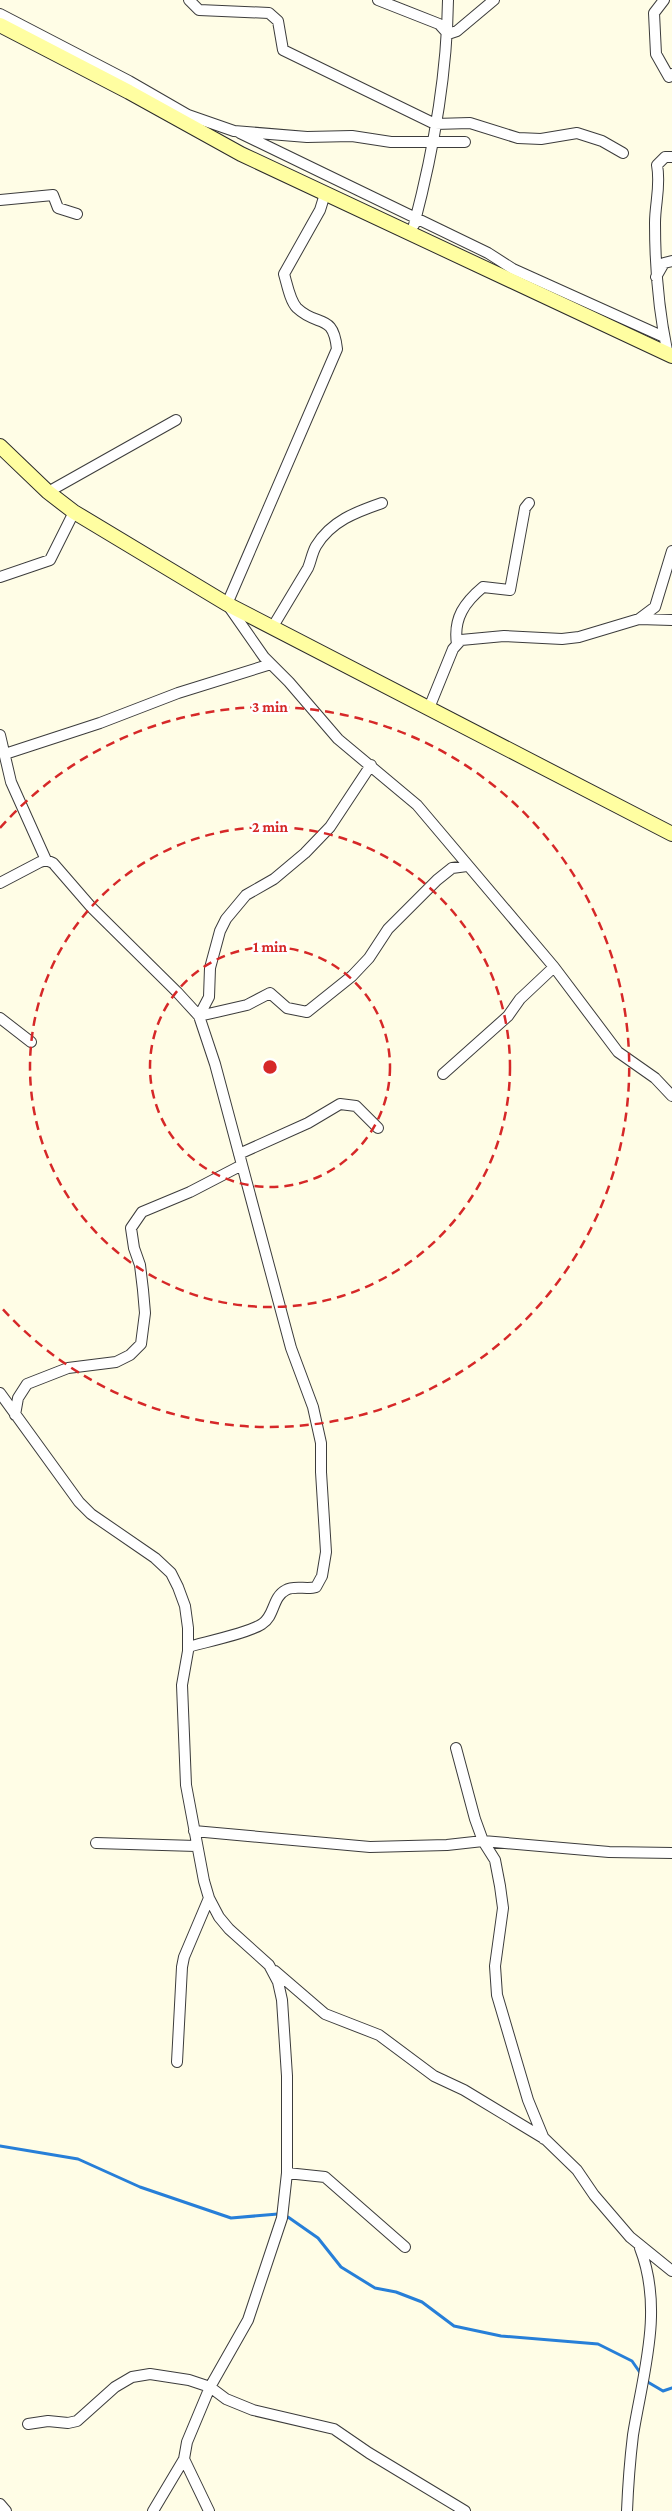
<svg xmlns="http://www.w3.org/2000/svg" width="672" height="2511" font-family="'Crimson Pro',serif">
<rect width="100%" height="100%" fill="#fffde6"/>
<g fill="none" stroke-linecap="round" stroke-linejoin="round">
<path stroke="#277fd8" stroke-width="3" d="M 0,2146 L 78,2159 L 140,2187 L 231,2218 L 278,2214
M 288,2217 L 318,2238 L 341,2267 L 375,2288 L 396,2292 L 422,2302 L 454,2326 L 501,2336 L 598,2344 L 632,2361 L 641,2374
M 646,2381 L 663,2391 L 672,2388"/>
<defs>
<path id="street" d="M 189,0 L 199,10 L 269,13 L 278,21 L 283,50 L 435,124 L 470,123 L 518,138 L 541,139 L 577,133 L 602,141 L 623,153
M 378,0 L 439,24 L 448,34 L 457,31 L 494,0
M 664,0 L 654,13 L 656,54 L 669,77 L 672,74
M 0,14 L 129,81 L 188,115 L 234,131 L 307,137 L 352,136 L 391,142 L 465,142
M 240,133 L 488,253 L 513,269 L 664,337
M 325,194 L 320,210 L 284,274 C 287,284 290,301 297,308 C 318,328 333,312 337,349 L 227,604 L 264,657 L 289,682 L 338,739 L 417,805 L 554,967 L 618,1052 L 655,1078 L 672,1096
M 0,200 L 53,195 L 58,208 L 77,214
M 414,225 C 433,153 447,75 448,0
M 656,277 L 664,263 L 672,261
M 668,355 C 658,309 655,270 655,223 C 655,203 661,186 657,165 L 665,157 L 672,157
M 48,492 L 176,420
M 0,577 L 50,560 L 74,512
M 639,619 L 655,607 L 672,551
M 272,628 C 284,608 296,588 308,568 C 311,561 312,553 316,546 C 331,521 356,512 382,503
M 457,644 C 453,618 465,602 483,587 L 510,590 L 525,508 L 529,503
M 429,708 L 453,649 L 461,640 L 504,636 L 562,639 L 579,637 L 639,619 L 672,620
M 0,735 L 11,782 L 46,860
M 5,754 L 100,723 L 178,693 L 271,664
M 0,883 L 40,862 L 46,860 L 53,863 L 92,908 L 177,992 L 199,1016 L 215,1064 L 291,1348 L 313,1407 L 321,1443 L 321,1472 L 326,1552 L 322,1576 L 316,1587 C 307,1590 294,1585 286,1590 C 272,1597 275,1616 262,1624 C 249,1633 205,1642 188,1647
M 199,1016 L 247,1005 L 270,993 L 287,1008 L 307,1012 L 352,976 L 369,958 L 388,929 L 437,880 L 452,868 L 467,866
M 199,1016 L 209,997 L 210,968 L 220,931 L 226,919 L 246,895 L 274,879 L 305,853 L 330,827 L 371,765
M 0,1018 L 31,1042
M 443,1074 L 508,1016 L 520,999 L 554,967
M 239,1154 L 308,1123 L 340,1104 L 356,1106 L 378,1128
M 0,1393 L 79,1502 L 91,1514 L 155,1558 L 171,1573 L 178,1587 L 185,1606 L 188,1628 L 188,1651 L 182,1685 L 186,1785 L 204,1881 L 209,1898 L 219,1917 L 229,1929 L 269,1965 L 278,1982 L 282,2000 L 287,2076 L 287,2173 L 282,2218 L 248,2320 L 210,2387 L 187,2442 L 184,2459 L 209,2511
M 15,1415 L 18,1398 L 27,1384 L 68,1368 L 116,1362 L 130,1355 L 141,1344 L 145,1313 L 143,1290 L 140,1265 L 134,1248 L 131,1228 L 142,1212 L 190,1192 L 242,1165
M 456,1748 L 475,1819 L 483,1841 L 495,1860 L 500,1886 L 503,1908 L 495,1966 L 497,1995 L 528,2100 L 544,2139
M 194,1831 L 370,1847 L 447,1845 L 483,1841 L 609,1852 L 672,1853
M 96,1843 L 196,1846
M 275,1971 L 325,2014 L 379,2035 L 434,2076 L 464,2090 L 545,2139 L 577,2170 L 594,2195 L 630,2237 L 672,2271
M 177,2062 L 182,1967 L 184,1957 L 209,1898
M 287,2173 L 325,2177 L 405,2247
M 28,2424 L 48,2421 L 68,2423 L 77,2421 L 115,2387 L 132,2377 L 150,2374 L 189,2380 L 210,2387 L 226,2399 L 253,2410 L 334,2429 L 369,2453 L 465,2511
M 0,2504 L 6,2511
M 153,2511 L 184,2459
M 627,2511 C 628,2486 630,2460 633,2435 C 643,2373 664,2310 640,2248"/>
<path id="secondary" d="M 0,25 L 129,92 L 241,154 L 672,356
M 0,446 L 48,492 L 74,512 L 227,604 L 672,834"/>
</defs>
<use href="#street" stroke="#3c3c3c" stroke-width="12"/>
<use href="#secondary" stroke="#2b2b2b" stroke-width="16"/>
<use href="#street" stroke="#fff" stroke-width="10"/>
<use href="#secondary" stroke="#fffea1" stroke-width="14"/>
</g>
<g fill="none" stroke="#d62828" stroke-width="2.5" stroke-dasharray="9 6">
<circle cx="270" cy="1067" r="120"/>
<circle cx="270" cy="1067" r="240"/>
<path d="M0 828A360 360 0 1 1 0 1306"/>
</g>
<circle cx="270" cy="1067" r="8" fill="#d62828" stroke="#fff" stroke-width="2.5"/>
<g font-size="15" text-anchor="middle" font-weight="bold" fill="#d62828" stroke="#fff" stroke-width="5" stroke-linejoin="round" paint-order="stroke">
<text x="270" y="712">3 min</text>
<text x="270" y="832">2 min</text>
<text x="270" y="952">1 min</text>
</g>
</svg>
